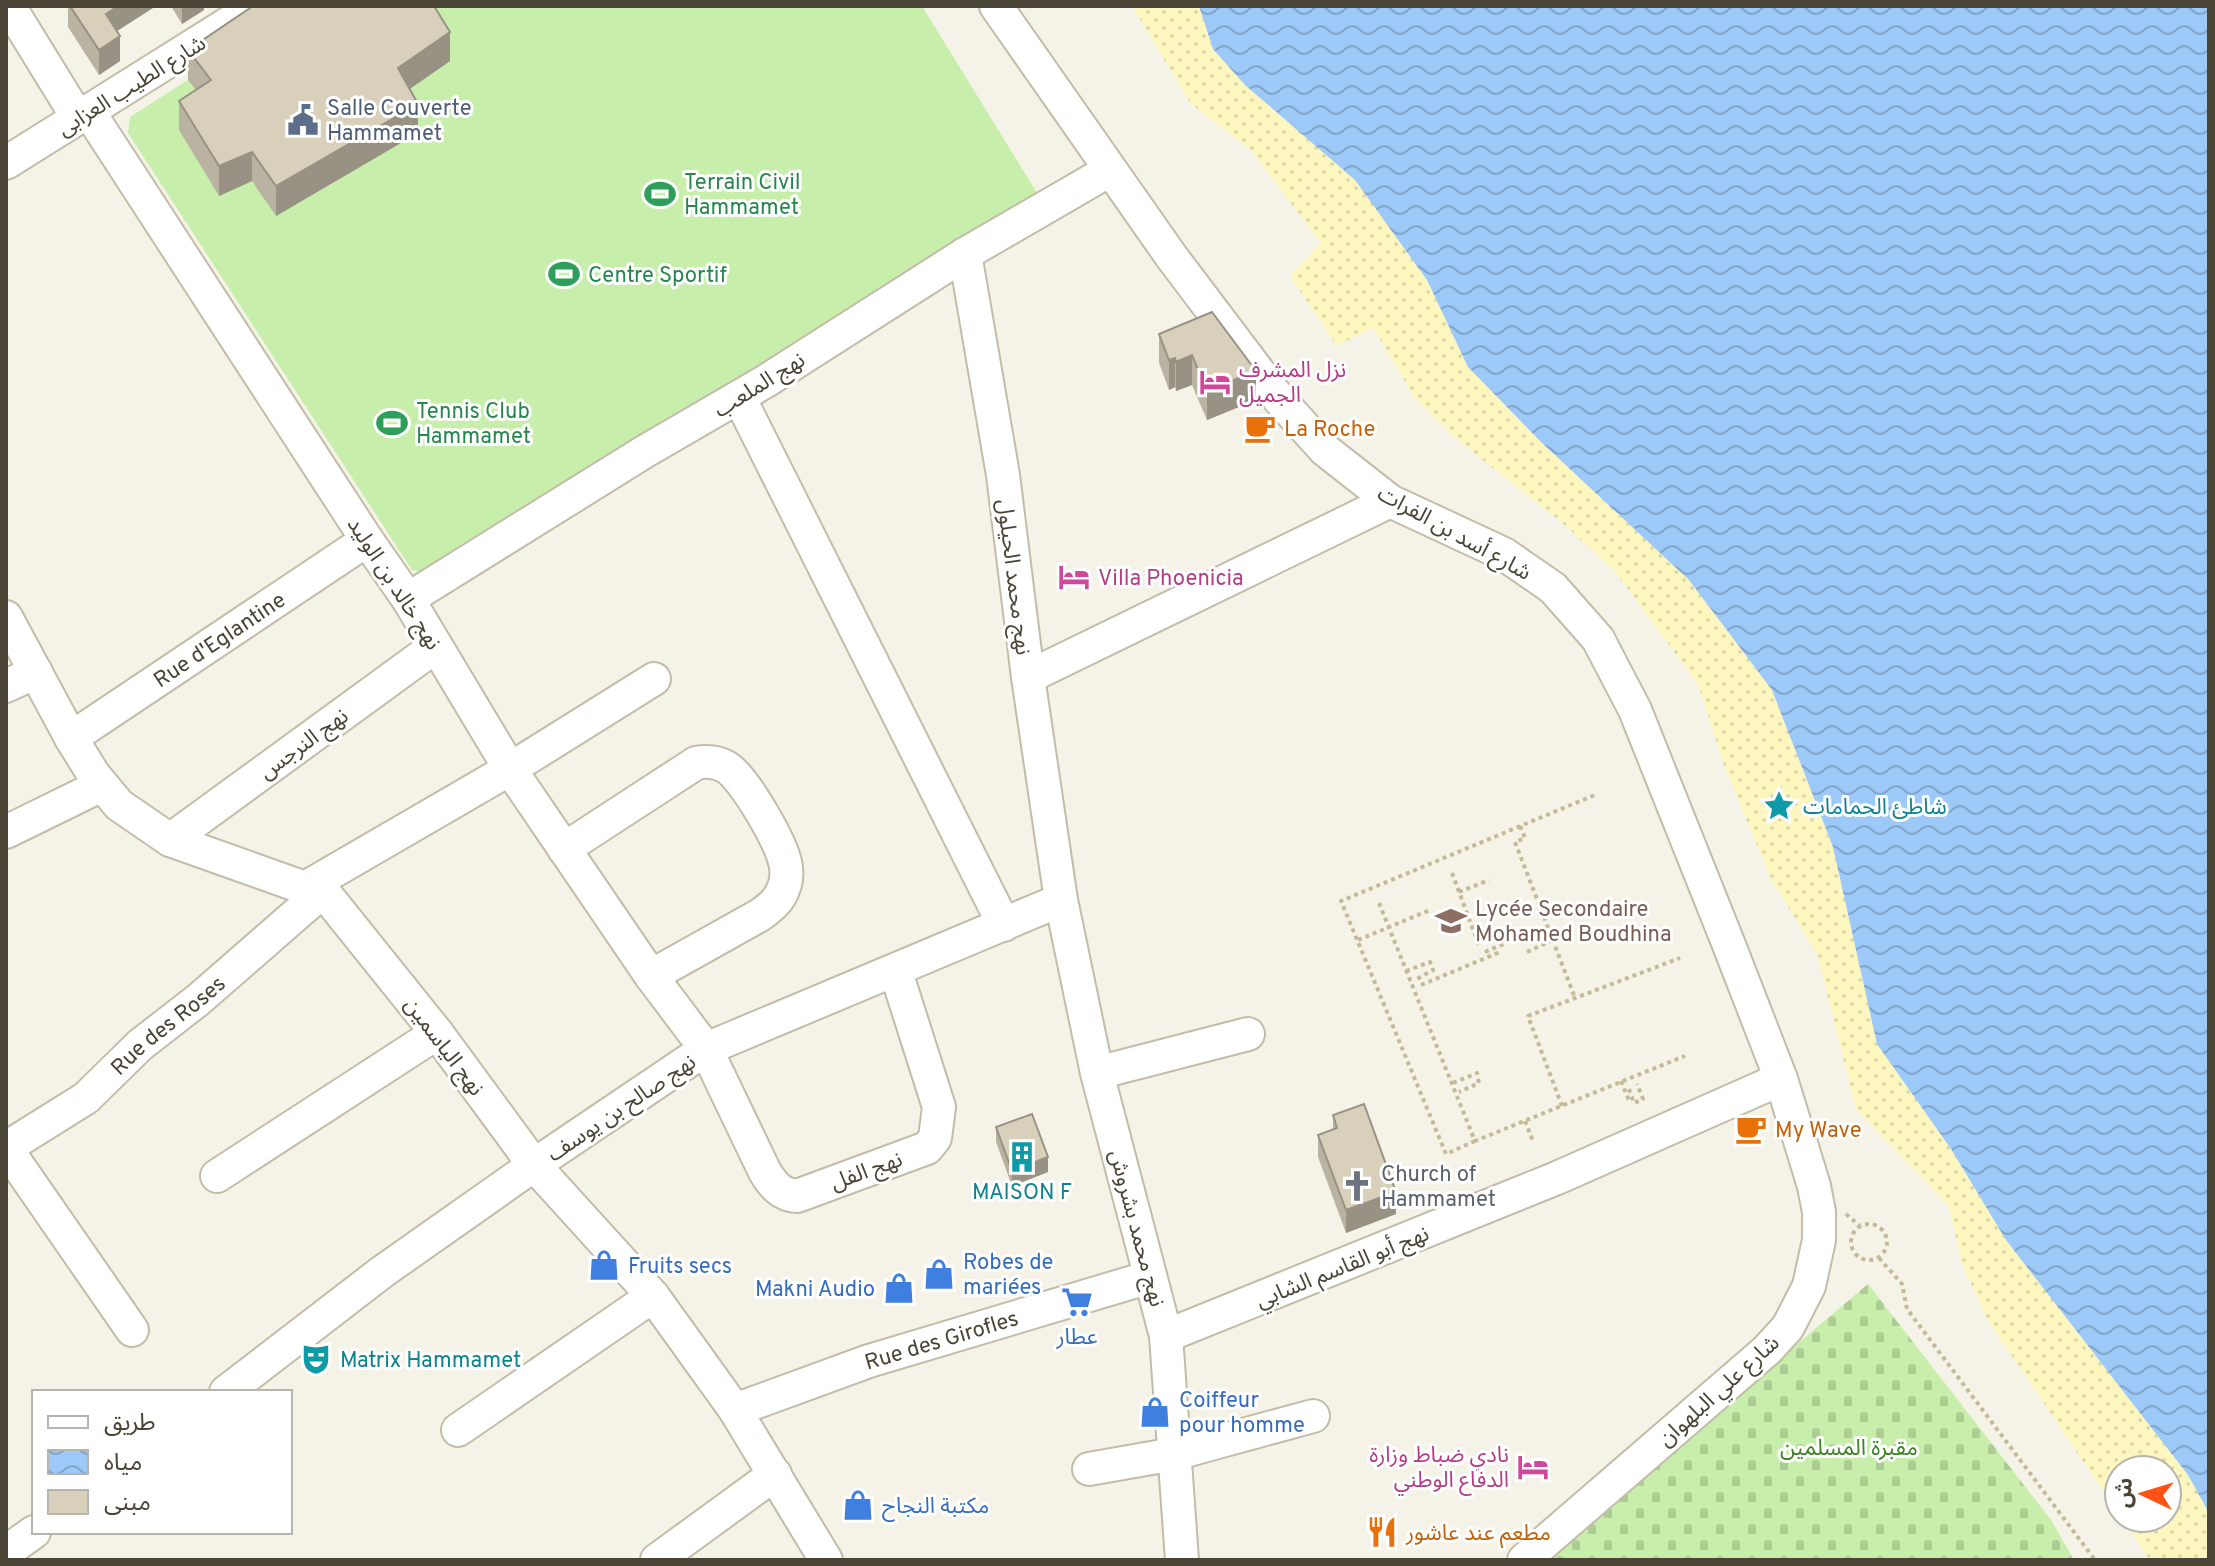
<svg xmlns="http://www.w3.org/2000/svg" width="2215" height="1566" font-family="Overpass,'Noto Sans Arabic',sans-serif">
<defs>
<pattern id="sand-dots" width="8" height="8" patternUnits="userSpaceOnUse" patternTransform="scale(2)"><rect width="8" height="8" fill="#fdf7bf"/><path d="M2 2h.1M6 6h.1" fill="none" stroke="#dad5a5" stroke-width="1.8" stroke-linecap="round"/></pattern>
<pattern id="cemetery-stones" width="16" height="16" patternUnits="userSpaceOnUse" patternTransform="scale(2)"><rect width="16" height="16" fill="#c8eeab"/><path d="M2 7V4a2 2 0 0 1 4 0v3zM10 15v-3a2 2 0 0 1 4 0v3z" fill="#adcd94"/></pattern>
<pattern id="water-waves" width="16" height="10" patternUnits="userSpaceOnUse" patternTransform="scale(2)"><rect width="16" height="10" fill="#9dc9f8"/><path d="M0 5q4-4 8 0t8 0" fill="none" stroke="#82a5ca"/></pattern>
</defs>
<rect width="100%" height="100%" fill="#f5f3e7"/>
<path fill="url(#sand-dots)" d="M 1132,6 L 1199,6 L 1213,49 L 1245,85 L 1355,179 L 1427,280 L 1468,367 L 1541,442 L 1689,580 L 1772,690 L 1833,847 L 1877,1044 L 1951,1149 L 2006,1240 L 2189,1475 L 2209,1513 L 2209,1560 L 2150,1560 L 2122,1518 L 2167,1518 L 2167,1470 L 2119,1470 L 2119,1514 L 1988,1321 L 1962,1264 L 1949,1206 L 1856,1109 L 1817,954 L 1770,877 L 1724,765 L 1698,684 L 1613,569 L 1559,520 L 1461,443 L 1414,397 L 1373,327 L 1337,346 L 1290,276 L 1321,243 L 1251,150 L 1191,104 Z"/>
<path fill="url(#cemetery-stones)" d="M 1868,1284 L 2051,1520 L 2074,1560 L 1542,1560 Z"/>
<path fill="#c8eeab" d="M 303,6 L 922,6 L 1037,193 L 433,574 L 412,570 L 128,133 L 130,117 Z"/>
<path fill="url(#water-waves)" d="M 1199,6 L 2209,6 L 2209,1513 L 2188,1475 L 2006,1240 L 1951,1149 L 1877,1044 L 1833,847 L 1772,690 L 1689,580 L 1541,442 L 1468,367 L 1427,280 L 1355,180 L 1245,85 L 1213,49 Z"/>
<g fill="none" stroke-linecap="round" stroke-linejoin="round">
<defs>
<g id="minor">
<path d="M 9,6 L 78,118"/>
<path d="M 996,6 L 1171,256 L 1279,399 L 1325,450 L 1390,501 L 1504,554 L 1553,588 L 1598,639 L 1635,710 L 1729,945 L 1781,1079 L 1814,1186 L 1819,1212 L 1819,1240 L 1809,1286 L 1788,1327 L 1767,1350 L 1524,1560"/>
<path d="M 89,112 L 367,540 L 408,599 L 510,769 L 651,976 L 706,1049 L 765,1172 C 773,1185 781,1195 797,1196 L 927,1148 L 935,1138 L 939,1107 L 896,972"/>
<path d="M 6,163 L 256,6"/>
<path d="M 965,254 L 1003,475 L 1028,677 L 1061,900 L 1097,1073 L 1166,1336 L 1182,1560"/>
<path d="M 739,397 L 1004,925"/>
<path d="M 408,599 L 644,452 L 766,381 L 965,254 L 1110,170"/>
<path d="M 6,617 L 71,738 L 94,775 L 119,805 L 170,840 L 305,888 L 323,891 L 437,1033 L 534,1165 L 653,1296 L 735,1410 L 826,1560"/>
<path d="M 1028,677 L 1390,501"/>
<path d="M 6,686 L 36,672"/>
<path id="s1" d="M 71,738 L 367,540"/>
<path d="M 6,832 L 102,785"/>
<path d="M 170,840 L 436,646"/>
<path d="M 564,849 L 696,763 C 707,761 716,761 726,767 C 744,777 780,841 785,862 C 787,869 787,880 784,887 C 780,900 771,907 760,915 L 651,976"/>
<path d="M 305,888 L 510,769 L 654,679"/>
<path d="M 1097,1073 L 1248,1034"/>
<path id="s2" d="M 6,1148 L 86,1098 L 140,1045 L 198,1000 L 323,891"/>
<path d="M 6,1148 L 132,1330"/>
<path d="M 217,1176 L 437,1033"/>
<path d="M 1166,1336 L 1557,1178 L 1781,1079"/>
<path d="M 226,1392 L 382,1272 L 534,1165 L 706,1049 L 1061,900"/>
<path id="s3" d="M 735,1410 L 869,1361 L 1150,1277"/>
<path d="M 458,1430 L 653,1296"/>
<path d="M 1089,1469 L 1174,1454 L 1313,1416"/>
<path d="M 6,1552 L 34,1532"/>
<path d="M 657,1560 L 775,1474"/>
</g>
</defs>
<use href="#minor" stroke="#c2bca8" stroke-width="36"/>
<path stroke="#c5ba98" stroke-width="4" stroke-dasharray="4 4" stroke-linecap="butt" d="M 1520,826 L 1525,838 L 1515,842 L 1575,998
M 1452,873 L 1480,948
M 1459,892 L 1489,880
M 1379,903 L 1475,1141 L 1685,1056
M 1358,940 L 1430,910
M 1485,952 L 1506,943 L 1502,935 L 1486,942
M 1527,952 L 1553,940
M 1406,971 L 1430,962 L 1433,970 L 1417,979
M 1421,985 L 1500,952
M 1621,1081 L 1630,1103
M 1453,1083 L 1477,1073 L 1479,1083 L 1459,1092
M 1629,1089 L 1634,1103 L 1643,1099 L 1637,1084
M 1562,1106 L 1528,1016 L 1680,958
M 1525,1121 L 1533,1141
M 1475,1141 L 1446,1154 L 1341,901 L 1597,794
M 1846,1214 L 1860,1226
M1851 1242a18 18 0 1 1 36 0a18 18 0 1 1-36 0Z
M 1879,1258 L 1902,1284 L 1907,1309 L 2095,1560"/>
<use href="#minor" stroke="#fff" stroke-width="32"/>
</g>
<path fill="#bab3a1" d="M 68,6 L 156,6 L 117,31 L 120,61 L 99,75 L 68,27 Z
M 171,6 L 204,6 L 204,10 L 182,24 Z
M 188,50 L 450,61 L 410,89 L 418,133 L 276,216 L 252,181 L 219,196 L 179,130 L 179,101 L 196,90 L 188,80 Z
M 1159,334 L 1256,400 L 1207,420 L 1192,385 L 1176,391 L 1175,387 L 1169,390 L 1159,363 Z
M 1333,1115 L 1396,1214 L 1346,1233 L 1318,1157 L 1318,1135 L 1333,1130 Z
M 996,1127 L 1048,1172 L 1012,1186 L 996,1142 Z"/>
<path fill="#979283" d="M 118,6 L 156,6 L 106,38 L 106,14 Z
M 182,6 L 204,6 L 204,10 L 182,24 Z
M 450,32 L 450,61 L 398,97 L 398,68 Z
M 120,36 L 120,61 L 99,75 L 99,50 Z
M 418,104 L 418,133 L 276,216 L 276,186 Z
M 252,152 L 252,181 L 219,196 L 219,166 Z
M 1192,355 L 1192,385 L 1176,391 L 1176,362 Z
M 1175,358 L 1175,387 L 1169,390 L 1169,360 Z
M 1256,371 L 1256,400 L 1207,420 L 1207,391 Z
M 1048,1157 L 1048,1172 L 1012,1186 L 1012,1171 Z
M 1396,1192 L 1396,1214 L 1346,1233 L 1346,1210 Z"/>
<path fill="#d8d0bb" stroke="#979283" stroke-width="2" d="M 70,6 L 118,6 L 106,14 L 120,36 L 99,50 Z
M 253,6 L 434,6 L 450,32 L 398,68 L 418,104 L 276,186 L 252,152 L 219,166 L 179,101 L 211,80 L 188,50 Z
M 1212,312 L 1256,371 L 1207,391 L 1192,355 L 1176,362 L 1175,358 L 1169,360 L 1159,334 Z
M 1364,1104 L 1396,1192 L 1346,1210 L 1318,1135 L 1337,1128 L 1333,1115 Z
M 1032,1114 L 1048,1157 L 1012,1171 L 996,1127 Z"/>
<defs>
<symbol id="civic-bare" viewBox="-9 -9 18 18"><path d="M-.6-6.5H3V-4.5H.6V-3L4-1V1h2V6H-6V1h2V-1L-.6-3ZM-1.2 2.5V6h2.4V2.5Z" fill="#5c6f8a" stroke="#fff" stroke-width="2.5" paint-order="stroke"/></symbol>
<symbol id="stadium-bare" viewBox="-9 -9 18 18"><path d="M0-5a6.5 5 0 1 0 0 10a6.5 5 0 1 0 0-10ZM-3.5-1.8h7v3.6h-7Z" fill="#2e9e5b" stroke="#fff" stroke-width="2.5" paint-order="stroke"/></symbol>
<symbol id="hotel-bare" viewBox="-9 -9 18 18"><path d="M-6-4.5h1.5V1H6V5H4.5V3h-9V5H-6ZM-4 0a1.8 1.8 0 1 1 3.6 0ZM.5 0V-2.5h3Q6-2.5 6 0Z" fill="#d1479c" stroke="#fff" stroke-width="2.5" paint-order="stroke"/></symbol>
<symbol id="cafe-bare" viewBox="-9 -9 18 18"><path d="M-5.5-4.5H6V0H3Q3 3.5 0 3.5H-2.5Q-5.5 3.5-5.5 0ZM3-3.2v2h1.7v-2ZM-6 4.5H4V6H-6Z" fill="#e8710a" stroke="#fff" stroke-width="2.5" paint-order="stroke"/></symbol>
<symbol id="sight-bare" viewBox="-9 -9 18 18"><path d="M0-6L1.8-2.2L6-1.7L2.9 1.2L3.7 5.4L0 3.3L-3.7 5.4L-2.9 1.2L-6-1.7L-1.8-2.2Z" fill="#0f9aa8" stroke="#fff" stroke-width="2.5" paint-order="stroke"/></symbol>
<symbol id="school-bare" viewBox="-9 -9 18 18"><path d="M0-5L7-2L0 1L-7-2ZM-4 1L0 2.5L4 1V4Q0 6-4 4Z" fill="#8d6e63" stroke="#fff" stroke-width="2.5" paint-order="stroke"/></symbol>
<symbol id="building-bare" viewBox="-9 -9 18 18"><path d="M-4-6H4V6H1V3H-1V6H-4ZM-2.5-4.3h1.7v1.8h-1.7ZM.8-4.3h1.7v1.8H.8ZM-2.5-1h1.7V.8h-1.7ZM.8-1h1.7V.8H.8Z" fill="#0f9aa8" stroke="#fff" stroke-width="2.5" paint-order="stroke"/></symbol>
<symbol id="church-bare" viewBox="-9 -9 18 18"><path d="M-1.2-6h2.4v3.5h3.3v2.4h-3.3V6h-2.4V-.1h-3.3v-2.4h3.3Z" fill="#6b7280" stroke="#fff" stroke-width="2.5" paint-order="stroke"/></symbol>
<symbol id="shop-bare" viewBox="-9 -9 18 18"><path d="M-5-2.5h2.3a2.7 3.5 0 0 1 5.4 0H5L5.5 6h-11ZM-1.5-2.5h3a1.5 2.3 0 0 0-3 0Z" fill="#3f7fe0" stroke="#fff" stroke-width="2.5" paint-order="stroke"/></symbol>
<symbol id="supermarket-bare" viewBox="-9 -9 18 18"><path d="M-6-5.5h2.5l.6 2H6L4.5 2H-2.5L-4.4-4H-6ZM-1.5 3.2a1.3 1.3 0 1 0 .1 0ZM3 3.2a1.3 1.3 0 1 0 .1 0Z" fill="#3f7fe0" stroke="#fff" stroke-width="2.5" paint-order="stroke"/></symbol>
<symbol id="theatre-bare" viewBox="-9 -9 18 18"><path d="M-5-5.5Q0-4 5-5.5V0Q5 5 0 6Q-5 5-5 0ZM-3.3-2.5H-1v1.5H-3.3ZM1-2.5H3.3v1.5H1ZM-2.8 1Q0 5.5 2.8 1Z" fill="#0f9aa8" stroke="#fff" stroke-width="2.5" paint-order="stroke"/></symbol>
<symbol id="restaurant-bare" viewBox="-9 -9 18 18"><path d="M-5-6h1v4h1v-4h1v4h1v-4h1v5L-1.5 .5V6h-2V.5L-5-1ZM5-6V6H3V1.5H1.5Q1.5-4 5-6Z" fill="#e8710a" stroke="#fff" stroke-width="2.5" paint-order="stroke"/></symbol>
</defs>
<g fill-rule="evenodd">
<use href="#civic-bare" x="281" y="98" width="44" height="44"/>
<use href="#stadium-bare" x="638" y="172" width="44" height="44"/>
<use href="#stadium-bare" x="542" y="252" width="44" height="44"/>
<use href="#hotel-bare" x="1193" y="360" width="44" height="44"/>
<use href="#stadium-bare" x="370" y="401" width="44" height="44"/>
<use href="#cafe-bare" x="1238" y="406" width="44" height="44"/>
<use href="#hotel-bare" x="1052" y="555" width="44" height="44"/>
<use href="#sight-bare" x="1757" y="784" width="44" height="44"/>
<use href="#school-bare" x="1429" y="899" width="44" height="44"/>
<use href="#cafe-bare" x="1729" y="1107" width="44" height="44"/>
<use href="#building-bare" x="1000" y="1135" width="44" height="44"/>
<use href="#church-bare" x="1335" y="1164" width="44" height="44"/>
<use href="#shop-bare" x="582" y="1243" width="44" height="44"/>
<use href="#shop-bare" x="917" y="1252" width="44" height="44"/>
<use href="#shop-bare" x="877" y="1266" width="44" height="44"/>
<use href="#supermarket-bare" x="1055" y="1280" width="44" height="44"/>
<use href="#theatre-bare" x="294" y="1337" width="44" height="44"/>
<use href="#shop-bare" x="1133" y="1390" width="44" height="44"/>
<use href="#hotel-bare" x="1511" y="1445" width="44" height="44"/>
<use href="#shop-bare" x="836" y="1483" width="44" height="44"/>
<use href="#restaurant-bare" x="1360" y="1510" width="44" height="44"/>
</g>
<g text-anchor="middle" stroke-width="6" stroke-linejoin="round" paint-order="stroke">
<g font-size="22" fill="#494435" stroke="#fff">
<text transform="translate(131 85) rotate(-32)" y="8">شارع الطيب العزابى</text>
<text transform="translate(759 384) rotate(-32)" y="8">نهج الملعب</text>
<text transform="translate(1455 532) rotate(29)" y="8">شارع أسد بن الفرات</text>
<text transform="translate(1015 577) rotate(83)" y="8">نهج محمد الحيلول</text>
<text transform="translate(395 583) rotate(57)" y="8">نهج خالد بن الوليد</text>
<text dy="8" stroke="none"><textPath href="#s1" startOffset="178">Rue d'Eglantine</textPath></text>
<text transform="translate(303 743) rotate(-36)" y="8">نهج النرجس</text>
<text dy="8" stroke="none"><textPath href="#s2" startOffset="204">Rue des Roses</textPath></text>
<text transform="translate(445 1046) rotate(53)" y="8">نهج الياسمين</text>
<text transform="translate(621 1107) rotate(-34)" y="8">نهج صالح بن يوسف</text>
<text transform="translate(866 1170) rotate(-20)" y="8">نهج الفل</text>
<text transform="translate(1138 1228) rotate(75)" y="8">نهج محمد بشروش</text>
<text transform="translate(1342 1266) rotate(-22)" y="8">نهج أبو القاسم الشابي</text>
<text dy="8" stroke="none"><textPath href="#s3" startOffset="218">Rue des Girofles</textPath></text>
<text transform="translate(1718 1390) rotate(-42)" y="8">شارع علي البلهوان</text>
</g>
<g font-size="22" fill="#4e5e75" stroke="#fff" text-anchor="start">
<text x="327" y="115">Salle Couverte<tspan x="327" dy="25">Hammamet</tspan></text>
</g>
<g font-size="22" fill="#27864d" stroke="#fff" text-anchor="start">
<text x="684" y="189">Terrain Civil<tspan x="684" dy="25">Hammamet</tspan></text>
<text x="588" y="282">Centre Sportif</text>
<text x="416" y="418">Tennis Club<tspan x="416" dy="25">Hammamet</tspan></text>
</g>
<g font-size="22" fill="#b23c85" stroke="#fff" text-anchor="start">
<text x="1239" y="377">نزل المشرف<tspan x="1239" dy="25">الجميل</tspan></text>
<text x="1098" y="585">Villa Phoenicia</text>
<text x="1509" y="1462" text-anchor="end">نادي ضباط وزارة<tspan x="1509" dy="25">الدفاع الوطني</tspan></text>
</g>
<g font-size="22" fill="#c56008" stroke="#fff" text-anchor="start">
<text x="1284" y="436">La Roche</text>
<text x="1775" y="1137">My Wave</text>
<text x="1406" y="1540">مطعم عند عاشور</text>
</g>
<g font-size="22" fill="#0d838f" stroke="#fff" text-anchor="start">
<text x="1803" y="814">شاطئ الحمامات</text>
<text x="1022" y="1199" text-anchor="middle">MAISON F</text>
<text x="340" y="1367">Matrix Hammamet</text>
</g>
<g font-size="22" fill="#785e54" stroke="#fff" text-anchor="start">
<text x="1475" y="916">Lycée Secondaire<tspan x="1475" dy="25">Mohamed Boudhina</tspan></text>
</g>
<g font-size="22" fill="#5b616d" stroke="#fff" text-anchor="start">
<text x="1381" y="1181">Church of<tspan x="1381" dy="25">Hammamet</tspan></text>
</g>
<g font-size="22" fill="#366cbe" stroke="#fff" text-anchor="start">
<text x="963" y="1269">Robes de<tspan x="963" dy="25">mariées</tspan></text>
<text x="628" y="1273">Fruits secs</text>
<text x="875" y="1296" text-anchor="end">Makni Audio</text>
<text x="1077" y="1344" text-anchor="middle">عطار</text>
<text x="1179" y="1407">Coiffeur<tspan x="1179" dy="25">pour homme</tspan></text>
<text x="882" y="1513">مكتبة النجاح</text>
</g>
<g font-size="22" fill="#3b8221" stroke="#fff">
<text x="1849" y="1455">مقبرة المسلمين</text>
</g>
</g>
<rect width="2215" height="1566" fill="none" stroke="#494435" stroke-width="16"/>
<rect x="32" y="1390" width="260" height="144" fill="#ffffff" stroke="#b6b4ae" stroke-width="2"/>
<rect x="48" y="1416" width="40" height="12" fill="#ffffff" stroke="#b6b4ae" stroke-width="2"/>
<text x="104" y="1430" font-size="24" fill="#494435">طريق</text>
<rect x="48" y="1450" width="40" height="24" fill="url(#water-waves)" stroke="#b6b4ae" stroke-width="2"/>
<text x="104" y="1470" font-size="24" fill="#494435">مياه</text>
<rect x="48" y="1490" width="40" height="24" fill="#d8d0bb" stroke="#b6b4ae" stroke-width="2"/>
<text x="104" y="1510" font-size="24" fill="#494435">مبنى</text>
<g transform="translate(2143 1494) rotate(274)"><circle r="38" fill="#ffffff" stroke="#b6b4ae" stroke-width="2"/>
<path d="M0-6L14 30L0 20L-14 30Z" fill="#ff5214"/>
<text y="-12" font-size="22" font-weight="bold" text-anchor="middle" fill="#494435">ش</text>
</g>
</svg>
